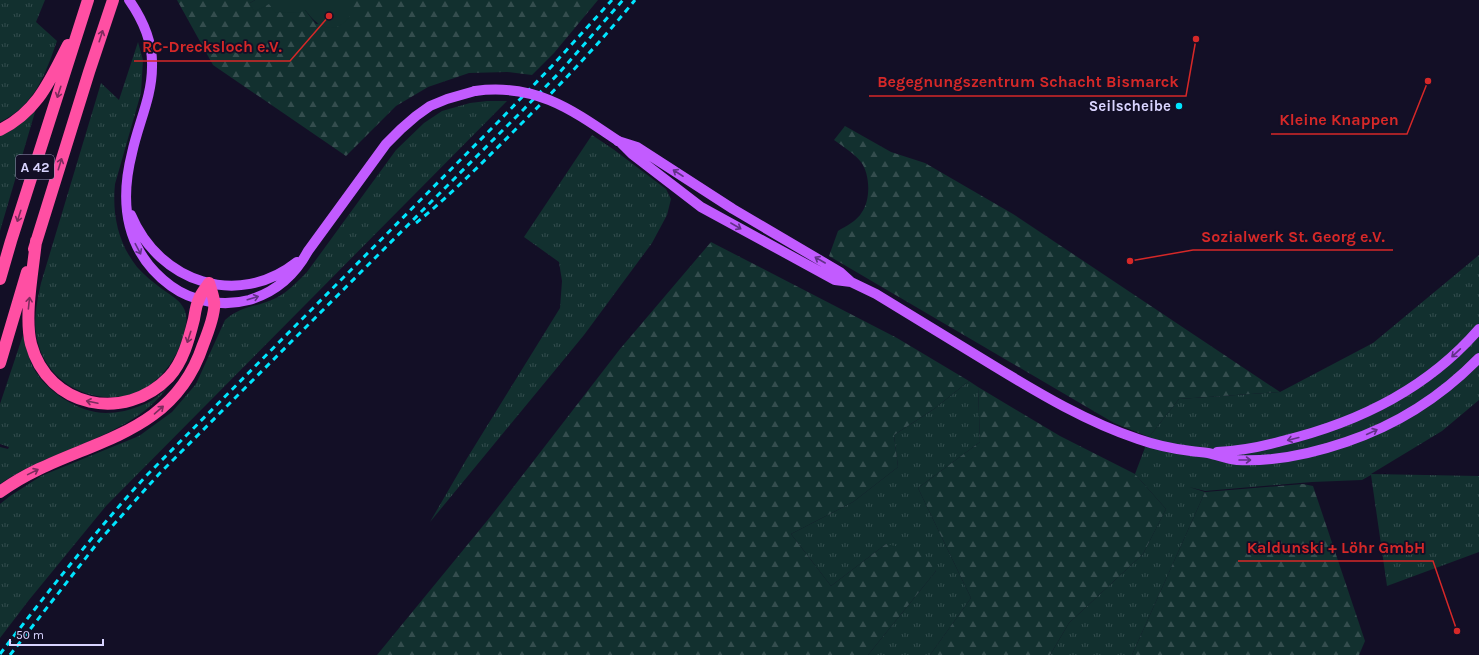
<svg xmlns="http://www.w3.org/2000/svg" width="1479" height="655" font-family="Karla,sans-serif">
<defs>
<pattern id="grass-tufts" width="24" height="20" patternUnits="userSpaceOnUse"><rect width="24" height="20" fill="#12302f"/><path d="M3 7l-1-3M5 7V3M7 7l1-3M15 17l-1-3M17 17v-4M19 17l1-3" fill="none" stroke="#344d4e"/></pattern>
<pattern id="forest-firs" width="22" height="20" patternUnits="userSpaceOnUse"><rect width="22" height="20" fill="#12302f"/><path d="M5 1l3.5 6h-7zM16 11l3.5 6h-7z" fill="#344d4e"/></pattern>
</defs>
<rect width="100%" height="100%" fill="#130f26"/>
<path fill="url(#grass-tufts)" d="M 0,0 L 45,0 L 36,22 L 57,41 C 45,75 35,105 0,122 Z
M 138,42 L 143,60 L 141,93 L 115,184 C 112,214 118,243 137,267 C 144,275 153,282 162,289 C 175,298 189,305 186,324 C 182,350 166,377 142,390 C 101,410 49,387 38,343 C 32,323 37,302 41,283 L 101,83 L 119,100 Z
M 487,101 L 507,101 L 106,506 L 29,600 L 0,638 L 0,504 L 10,496 L 41,476 L 139,436 L 172,412 L 196,384 L 225,320 C 242,305 258,307 276,298 C 288,292 298,281 307,272 L 396,150 L 424,123 L 442,111 L 470,103 Z
M 34,112 L 35,112 L 0,231 L 0,136 Z
M 592,135 L 613,149 L 666,189 L 671,199 L 667,215 L 652,243 L 584,335 L 430,522 L 466,460 L 560,308 L 562,281 L 559,262 L 524,237 Z
M 1479,255 L 1479,400 L 1442,431 L 1371,474 L 1479,476 L 1479,552 L 1387,586 L 1371,475 L 1362,480 L 1312,482 L 1205,491 L 1189,487 L 1205,492 L 1132,655 L 1050,655 L 1069,623 L 1143,554 L 1166,509 L 1135,474 L 1149,437 L 1179,399 L 1280,392 L 1373,343 Z
M 23,335 C 26,345 28,357 33,367 C 45,391 79,413 106,413 C 118,413 131,410 142,405 C 152,402 159,395 167,388 C 132,437 50,449 0,484 L 0,447 L 8,449 L 9,447 L 0,444 L 0,404 Z
M 969,381 L 978,387 L 980,442 L 918,488 L 971,598 L 930,655 L 868,655 L 936,571 L 886,544 L 831,586 L 791,534 L 853,502 L 898,467 L 894,435 L 934,409 Z"/>
<path fill="url(#forest-firs)" d="M 177,0 L 255,0 L 250,3 L 269,4 L 305,10 L 316,24 L 349,18 L 349,0 L 598,0 L 554,53 L 532,75 L 507,72 L 469,73 L 428,87 L 396,106 L 346,156 L 213,65 Z
M 845,126 L 891,152 L 925,163 L 1013,214 L 1280,392 L 1179,399 L 1149,437 L 1114,423 L 829,256 L 838,231 C 846,226 857,221 862,212 C 871,199 870,174 861,162 C 855,154 842,146 834,140 Z
M 711,242 L 897,338 L 969,381 L 934,409 L 894,435 L 898,467 L 853,502 L 791,534 L 831,586 L 886,544 L 923,552 L 936,571 L 868,655 L 377,655 L 491,516 L 620,349 Z
M 978,387 L 1060,436 L 1135,474 L 1166,509 L 1143,554 L 1069,623 L 1050,655 L 930,655 L 971,598 L 918,488 L 980,442 Z
M 1303,484 L 1313,486 L 1365,641 L 1359,655 L 1132,655 L 1205,492 Z"/>
<path fill="#12302f" d="M 255,0 L 349,0 L 349,18 C 346,20 343,24 339,26 C 324,33 313,20 305,10 L 298,13 L 275,12 L 269,4 L 254,12 L 250,3 Z"/>
<g fill="none" stroke-linecap="round" stroke-linejoin="round">
<path stroke="#c25bff" stroke-width="10" d="M 129,0 C 143,20 153,43 152,67 C 152,97 138,124 132,153 C 119,204 126,253 171,286 C 193,302 223,307 249,300 C 276,292 295,275 308,251 L 386,144 L 401,129 L 416,116 L 430,106 L 447,99 L 475,91
M 618,141 L 637,147 L 733,209 L 840,272 L 851,282 L 876,294 C 915,318 955,342 994,366 C 1040,394 1087,422 1138,439 C 1155,445 1174,449 1191,451 C 1197,452 1202,452 1208,453 C 1218,455 1227,459 1237,460 C 1275,462 1311,454 1346,442 C 1397,425 1442,396 1479,358
M 621,143 L 632,154 L 701,207 L 835,280 L 851,282
M 131,215 C 159,282 238,309 297,262
M 1217,452 C 1239,451 1261,447 1282,441 C 1357,423 1428,388 1479,329"/>
<path stroke="#ff4fa3" stroke-width="12" d="M 0,130 C 38,111 50,80 68,45
M 36,241 C 33,271 24,316 31,344 C 48,408 125,423 169,377 C 183,362 189,339 194,319 C 195,313 196,305 199,299 C 201,293 206,288 209,283
M 34,249 L 89,72 L 113,0
M 0,279 L 11,241 L 88,0
M 0,363 L 27,272
M 0,492 C 72,439 170,445 203,345 C 207,335 216,311 214,301 C 213,295 211,289 209,283"/>
<path stroke="#00e5ff" stroke-width="3" stroke-dasharray="6 5" stroke-linecap="butt" d="M 416,223 C 453,193 486,159 520,125 C 560,85 599,44 635,0
M 0,654 C 47,593 94,533 146,476 L 501,119 L 552,66 L 612,0
M 10,655 L 99,541 L 159,474 L 521,112 L 559,73 L 623,0"/>
<path stroke="#c25bff" stroke-width="10" d="M 475,91 C 535,83 571,109 618,141"/>
</g>
<defs><path id="oneway-shaft" d="M-6 0H5M1.5-3L5.5 0L1.5 3" fill="none" stroke-width="1.6" stroke-linecap="round" stroke-linejoin="round"/></defs>
<g stroke="#7d2c5e">
<use href="#oneway-shaft" transform="translate(101 36) rotate(-72)"/>
<use href="#oneway-shaft" transform="translate(59 92) rotate(108)"/>
<use href="#oneway-shaft" transform="translate(60 164) rotate(-73)"/>
<use href="#oneway-shaft" transform="translate(19 216) rotate(108)"/>
<use href="#oneway-shaft" transform="translate(29 303) rotate(-84)"/>
<use href="#oneway-shaft" transform="translate(189 337) rotate(108)"/>
<use href="#oneway-shaft" transform="translate(92 402) rotate(-168)"/>
<use href="#oneway-shaft" transform="translate(159 410) rotate(-41)"/>
<use href="#oneway-shaft" transform="translate(33 472) rotate(-26)"/>
</g>
<g stroke="#623188">
<use href="#oneway-shaft" transform="translate(678 173) rotate(-147)"/>
<use href="#oneway-shaft" transform="translate(736 226) rotate(30)"/>
<use href="#oneway-shaft" transform="translate(138 249) rotate(62)"/>
<use href="#oneway-shaft" transform="translate(820 260) rotate(-150)"/>
<use href="#oneway-shaft" transform="translate(253 298) rotate(-17)"/>
<use href="#oneway-shaft" transform="translate(1456 353) rotate(137)"/>
<use href="#oneway-shaft" transform="translate(1372 432) rotate(-25)"/>
<use href="#oneway-shaft" transform="translate(1293 439) rotate(166)"/>
<use href="#oneway-shaft" transform="translate(1245 460)"/>
</g>
<circle fill="#00e5ff" stroke="#130f26" stroke-width="1.5" cx="1179" cy="106" r="4"/>
<g text-anchor="middle" stroke-width="3.5" stroke-linejoin="round" paint-order="stroke">
<rect fill="#130f26" stroke="#9e99be" stroke-width="1" x="16" y="155" width="38" height="24" rx="3"/>
<g font-size="14" font-weight="bold" fill="#d9d4ff">
<text x="35" y="172">A 42</text>
</g>
<g font-size="15" font-weight="bold" fill="#d9d4ff" stroke="#130f26" text-anchor="end">
<text x="1171" y="111">Seilscheibe</text>
</g>
</g>
<path fill="none" stroke="#d62828" stroke-width="1.5" d="M329 16L290 61H134M1196 39L1186 96H869M1428 81L1407 134H1271M1130 261L1193 250H1393M1457 631L1433 561H1238"/>
<g fill="#d62828" stroke="#130f26" stroke-width="1.5">
<circle cx="329" cy="16" r="4"/>
<circle cx="1196" cy="39" r="4"/>
<circle cx="1428" cy="81" r="4"/>
<circle cx="1130" cy="261" r="4"/>
<circle cx="1457" cy="631" r="4"/>
</g>
<g font-size="16" text-anchor="middle" font-weight="bold" fill="#d62828" stroke="#130f26" stroke-width="3.5" stroke-linejoin="round" paint-order="stroke">
<text x="212" y="52">RC-Drecksloch e.V.</text>
<text x="1028" y="87">Begegnungszentrum Schacht Bismarck</text>
<text x="1339" y="125">Kleine Knappen</text>
<text x="1293" y="242">Sozialwerk St. Georg e.V.</text>
<text x="1336" y="553">Kaldunski + Löhr GmbH</text>
</g>
<path d="M10 639v6h93v-6" fill="none" stroke="#d9d4ff" stroke-width="2"/>
<text x="16" y="639" font-size="12" fill="#d9d4ff" stroke="#130f26" stroke-width="3" paint-order="stroke">50 m</text>
</svg>
